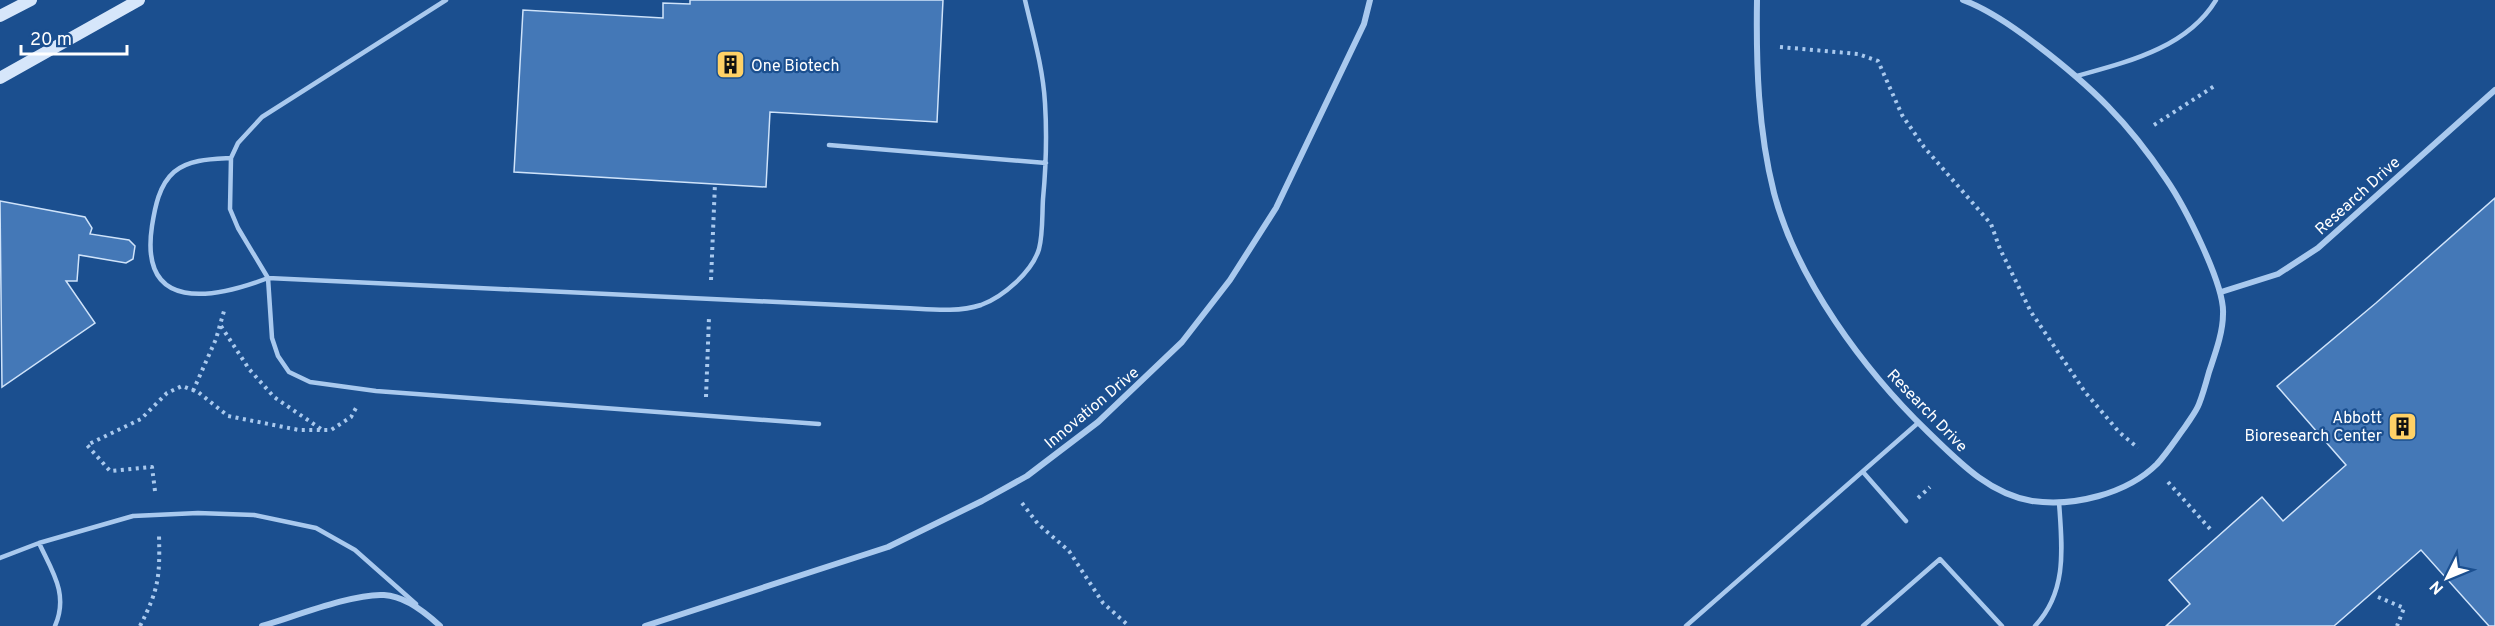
<svg xmlns="http://www.w3.org/2000/svg" width="2495" height="626" font-family="Overpass,sans-serif">
<rect width="100%" height="100%" fill="#1b4f8f"/>
<path fill="#4478b7" stroke="#cfe3fa" stroke-width="1.5" d="M 690,0 L 943,0 L 937,122 L 770,112 L 766,187 L 514,172 L 523,10 L 663,18 L 663,3 L 690,4 Z
M 2495,198 L 2495,626 L 2489,626 L 2421,550 L 2334,626 L 2166,626 L 2190,604 L 2169,580 L 2262,497 L 2283,521 L 2346,465 L 2277,386 L 2376,303 Z
M 0,201 L 85,217 L 92,228 L 90,234 L 129,240 L 135,246 L 133,259 L 126,263 L 79,255 L 77,281 L 66,281 L 95,323 L 2,387 Z"/>
<g fill="none" stroke-linecap="round" stroke-linejoin="round">
<path stroke="#a9c9ee" stroke-width="4" stroke-dasharray="3 4.5" stroke-linecap="butt" d="M 1780,47 L 1858,54 L 1878,61 L 1902,115 L 1924,147 L 1991,224 L 2000,249 L 2031,312 L 2085,392 L 2119,432 L 2138,448
M 2154,125 L 2216,85
M 711,280 L 715,183
M 221,326 L 249,369 L 274,397 L 321,429
M 193,391 L 216,339 L 224,311
M 706,397 L 709,317
M 2168,482 L 2211,530
M 155,491 L 152,467 L 110,471 L 87,445 L 141,419 L 167,393 L 182,386 L 198,392 L 228,416 L 299,430 L 331,430 L 351,417 L 356,408
M 1918,498 L 1930,487
M 1022,503 L 1038,524 L 1069,551 L 1103,603 L 1129,626
M 2378,597 L 2404,608 L 2397,626
M 140,626 C 159,589 160,576 159,535"/>
<path stroke="#a9c9ee" stroke-width="4.5" d="M 446,0 L 262,117 L 238,143 L 231,158 L 230,209 L 238,228 L 268,278 L 272,338 L 278,356 L 289,372 L 310,382 L 376,391 L 819,424
M 2077,76 C 2127,62 2187,48 2216,0
M 829,145 L 1046,163
M 231,158 C 213,159 189,159 174,172 C 159,185 155,207 152,226 C 139,313 213,299 268,278 L 904,308 C 928,309 957,313 981,305 C 1003,297 1032,272 1039,249 C 1043,234 1042,215 1043,199 C 1046,167 1047,135 1045,103 C 1043,68 1033,34 1025,0
M 1863,472 L 1906,521
M 39,543 C 52,571 69,594 55,626
M 0,558 L 39,543 L 133,516 L 198,513 L 254,515 L 316,528 L 355,550 L 416,604
M 1686,626 L 1918,423
M 1863,626 L 1940,559 L 2002,626
M 2035,626 C 2068,591 2062,546 2059,502"/>
<path stroke="#a9c9ee" stroke-width="6" d="M 1757,0 C 1756,64 1758,130 1774,193 C 1797,280 1864,370 1928,432 C 1958,461 1989,494 2032,501 C 2073,507 2127,494 2157,464 C 2167,453 2176,439 2185,427 C 2190,419 2196,412 2199,404 C 2203,394 2206,383 2209,372 C 2215,354 2223,333 2223,314 C 2225,285 2184,205 2166,179 C 2128,122 2092,87 2037,45 C 2015,28 1990,10 1963,0
M 2221,292 L 2278,274 L 2318,248 L 2495,90
M 262,626 C 293,617 354,593 384,595 C 405,596 425,612 440,626
M 645,626 L 888,547 L 982,501 L 1027,476 L 1098,422 L 1182,342 L 1230,280 L 1276,208 L 1364,24 L 1370,0"/>
<path stroke="#d6e6fa" stroke-width="12" d="M 0,16 L 31,0
M 0,78 L 139,0"/>
</g>
<defs>
<symbol id="building-square" viewBox="-11 -11 22 22"><rect x="-9" y="-9" width="18" height="18" rx="4" fill="#ffd166" stroke="#1b4f8f"/><path d="M-4-6H4V6H1V3H-1V6H-4ZM-2.5-4.3h1.7v1.8h-1.7ZM.8-4.3h1.7v1.8H.8ZM-2.5-1h1.7V.8h-1.7ZM.8-1h1.7V.8H.8Z" fill="#111"/></symbol>
</defs>
<g fill-rule="evenodd">
<use href="#building-square" x="714" y="48" width="33" height="33"/>
<use href="#building-square" x="2386" y="410" width="33" height="33"/>
</g>
<g text-anchor="middle" stroke-width="4.5" stroke-linejoin="round" paint-order="stroke">
<g font-size="16" fill="#fff" stroke="#1b4f8f" text-anchor="start">
<text x="751" y="71">One Biotech</text>
<text x="2382" y="423" text-anchor="end">Abbott<tspan x="2382" dy="18">Bioresearch Center</tspan></text>
</g>
<g font-size="16" fill="#fff" stroke="#1b4f8f">
<text transform="translate(2357 195) rotate(-42)" y="6">Research Drive</text>
<text transform="translate(1091 407) rotate(-40)" y="6">Innovation Drive</text>
<text transform="translate(1928 410) rotate(46)" y="6">Research Drive</text>
</g>
</g>
<g transform="translate(2447 578) rotate(227)" stroke="#1b4f8f" stroke-width="4.5" paint-order="stroke">
<path d="M0-4.5L10 22L0 15L-10 22Z" fill="#ffffff"/>
<text y="-9" font-size="16" font-weight="bold" text-anchor="middle" fill="#ffffff">N</text>
</g>
<path d="M21 45v9h106v-9" fill="none" stroke="#ffffff" stroke-width="3"/>
<text x="30" y="45" font-size="18" fill="#ffffff" stroke="#1b4f8f" stroke-width="4.5" paint-order="stroke">20 m</text>
</svg>
